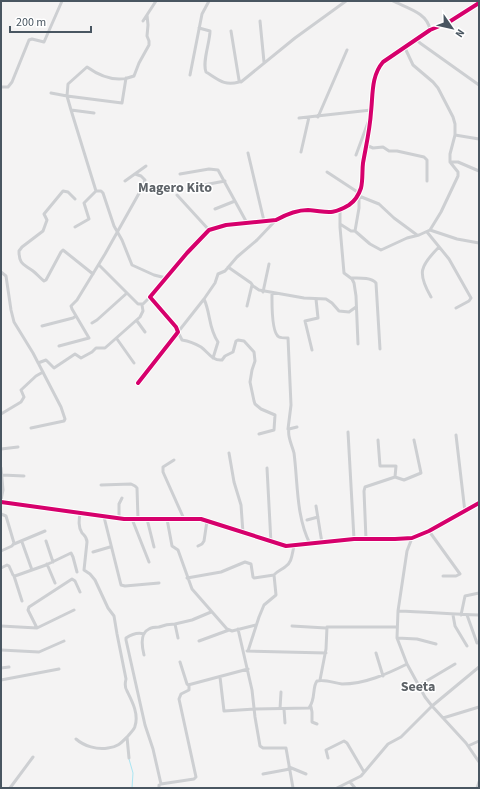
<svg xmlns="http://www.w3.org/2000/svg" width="480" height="789" font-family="'Source Sans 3',sans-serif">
<rect width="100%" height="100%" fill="#f4f3f3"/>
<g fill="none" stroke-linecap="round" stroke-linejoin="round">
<path stroke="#aae5f2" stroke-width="1" d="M 129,759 L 133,773 L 132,788"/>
<path stroke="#cdcfd2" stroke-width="3" d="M 393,1 C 407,8 428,13 430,30
M 143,21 L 156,1
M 260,21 L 264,62
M 199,28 L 210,31 C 210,42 202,62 206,72 C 219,80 224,86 239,82
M 231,31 L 239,80 L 241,82 L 295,38 L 346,1
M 417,40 L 420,43 L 479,85
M 405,48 L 413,65 L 433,82 L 438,88 L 453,117 L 455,124 L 455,135 L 450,154 L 450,162 L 458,172 L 458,176 L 441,212 L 430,230 L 457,239 L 479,243
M 190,75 L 202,14 L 209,1
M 1,87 L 8,87 L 12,82 L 29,40 L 32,39 L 44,42 L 62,1
M 51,93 L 67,96 L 68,84 L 87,67 C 101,77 117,83 134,76 L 139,63 L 149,45 L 149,41 L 147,36 L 148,25 L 147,15
M 71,110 L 94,113
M 318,117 L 347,50
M 299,118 L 371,110
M 455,135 L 479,139
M 366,145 L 373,148 L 383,147 L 389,151 L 397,151 L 424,157 L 427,160 L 427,181
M 301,152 L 309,117
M 248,153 L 264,221
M 356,155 L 370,117
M 450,162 L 458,162 L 479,171
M 327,172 L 359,193
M 180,174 L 209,169 L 218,170 L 247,223
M 125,181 L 146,166
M 193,187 L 225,181
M 96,191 L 71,110 L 67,96 L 122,103 L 126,78
M 177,195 L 209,230
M 359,196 L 379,204 L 394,218 L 417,235
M 75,199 L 68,192 L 63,191 L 44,214 L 47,220 L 43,231 L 22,247 L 19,251 C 19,265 24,264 33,271 C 37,274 40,278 44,281 L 46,280 L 61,252 L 63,250 L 93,274
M 215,209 L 235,201
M 340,210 L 340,227 L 344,273 L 352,279 L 354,283 L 356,296 L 358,344
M 340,224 L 351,231 L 355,231 L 370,244 L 381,250 L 407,238 L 419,235 L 430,230
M 75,227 L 89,219 L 84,203 L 96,191 L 101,191 L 103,193 L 114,226 L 122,240 L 132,265 L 154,275 L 166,278
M 355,231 L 359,208 L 359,195
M 427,232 L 449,259 L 471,298 L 469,301 L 456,308
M 99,265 L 138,304 L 143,304 L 150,297
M 228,267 L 251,283 L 253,286 L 259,290 L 304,298 L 326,299 L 332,303 L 339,311 L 349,312 L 356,307
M 1,272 L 6,276 L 11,310 L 14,322 L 33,353 L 61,407 L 65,419 L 64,421 L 31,428
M 351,278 C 359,278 371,277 376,283 L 380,349
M 263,292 L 269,264
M 272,293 C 272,302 271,333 279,337 C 281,338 286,338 288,338 L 291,405 L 288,429
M 431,297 C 417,273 420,266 439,247
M 204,299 L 178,332 L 182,340 C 188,341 196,344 201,347 C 208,352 212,361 222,360 L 225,356 L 233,352 L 236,341 L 238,340 L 244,341 L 254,352 L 255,361 L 252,370 L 250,382 L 254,401 L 255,404 L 261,409 L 275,415 L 274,430 L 259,434
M 247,306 L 252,285
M 137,321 L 145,332
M 92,323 L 97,320 L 127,293
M 42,326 L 73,318 L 76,316
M 117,339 L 134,363
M 59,346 L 89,338 L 72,309 L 71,306 L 77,300 L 105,254 L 142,188 L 145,180 L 141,176 L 135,174
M 312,350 L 305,321 L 318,318 L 316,299
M 213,358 L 218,342 C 208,327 211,314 204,299 L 215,283 L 218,274 L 225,271 L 237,257 L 257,240 L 276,220
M 38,363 L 46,360 L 54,368 L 75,354 L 81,358 L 92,352 L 96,348 L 105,348 L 140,317 L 143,311 L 142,305
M 138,383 L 178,332 L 176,327 L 150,297 L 187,253 L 209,230 L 226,225 L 276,220 C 285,215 297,210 308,210 C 326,211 331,216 349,205 C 355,201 359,194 361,188 C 363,180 362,171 363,163 C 366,146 370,129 371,112 C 373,95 371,76 383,62 L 430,30 L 449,22 L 479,3
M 1,414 L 21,402 L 24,397 L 21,390 L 36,376 L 43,372
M 297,427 L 289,429 C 287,436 292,445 294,453 C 298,484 296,516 310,544
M 348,432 L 354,539
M 456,435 L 465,512
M 378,440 L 380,466 L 396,466 L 395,477
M 1,449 L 18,447
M 229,453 L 234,482 L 241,505 L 243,533
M 174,460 L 163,467 L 163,472 L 184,519
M 1,468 L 3,490 L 1,500
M 267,468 L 271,543
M 2,475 L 24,476
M 101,485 L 131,484 L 135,486 L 137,488 L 138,519
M 1,502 L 124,519 L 201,519 L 286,546 L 354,539 L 395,539 L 412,538 L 429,531 L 479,503
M 316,506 L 322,543
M 1,514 L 6,516 L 14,543 L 12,546 L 1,551
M 104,517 L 121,585 L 125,586 L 159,583
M 119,518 L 119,504 L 122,498
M 132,519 L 149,562
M 147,519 L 154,547
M 167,519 L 172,546 L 178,550 L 192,589 L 227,629 L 232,631 L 256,625
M 307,520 L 318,517
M 429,531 L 460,574 L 456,576 L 443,576
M 412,538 L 407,551 L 398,611 L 397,638 L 407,664 L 425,697 L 432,706 L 466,743 L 479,762
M 366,539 L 364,491 L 365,487 L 395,477 L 404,480 L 421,473 L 414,440
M 46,541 L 53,562
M 22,542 L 32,570
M 14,544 L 45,531
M 198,546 L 202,544 L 204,541 L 207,521
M 93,552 L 110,547
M 47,564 L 55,583
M 1,568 L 7,565 L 9,566 L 13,575 L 15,576 L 46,565 L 71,553 L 73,557 L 77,572
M 14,576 L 22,601
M 187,578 L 221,572 L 245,562 L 251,564 L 253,577 L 254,578 L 274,575
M 398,611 C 425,612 452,614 479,615
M 453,615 L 455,626 L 467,646
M 461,615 L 465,596 L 479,593
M 467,615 L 477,643
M 1,626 L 37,628 L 74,610
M 292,626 L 326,628
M 37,628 L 28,610 L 29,607 L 72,579 L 75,581 L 80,592
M 238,629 L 252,690 L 255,717 L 260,746 L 263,748 L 286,748 L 293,788
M 144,634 C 138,632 132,634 126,638 L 126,640 L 145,725 L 153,749 L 161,784
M 178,638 L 175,624 L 192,620 L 211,612
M 397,638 L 417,639 L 436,644
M 199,641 L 229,630
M 1,650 L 39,652 L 64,641
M 247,651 L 326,653
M 248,651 L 259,617 L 264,605 L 276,595 L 274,575 C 277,571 281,570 285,567 C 292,563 292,554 294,546
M 376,653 L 383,676
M 144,655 C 142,647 140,633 149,629 C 152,627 156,627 159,627 C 164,625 169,624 175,624
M 180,662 L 187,684 L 188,685 L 248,669
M 1,668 L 9,667
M 220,677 L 224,711 L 255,709 L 309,708 C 316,699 312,687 317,681 C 325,679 334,683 342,684 C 365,684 387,674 407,664
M 1,680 L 59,669
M 320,680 L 326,649 L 327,627 L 397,627
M 418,686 L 455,664
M 311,707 L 312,712 L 312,722 L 317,724
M 280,709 L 281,692
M 284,709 L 285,723
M 443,718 L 479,707
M 127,737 L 129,758
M 76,739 C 84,746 97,750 108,748 C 118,747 121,743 128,736 C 130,733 135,729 135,726 C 139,714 132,701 127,691 C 125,688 125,683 126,679 L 117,634 L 114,616 L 108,608 L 95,580 L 90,574 L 84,570 L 87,542 C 87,537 85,536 82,533 C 78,527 79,520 80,513
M 468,746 L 479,741
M 328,758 L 326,750 L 344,741 L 347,743 L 364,772
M 289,767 L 306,774
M 263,774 L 290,769
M 350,782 L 355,788
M 10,788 L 33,757
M 159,788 L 159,785 L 161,784 L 194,779 L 196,777 L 179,699 L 181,694 L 189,690 L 189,685
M 337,788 L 361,776 L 388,744 L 401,737 L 432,706 L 479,667
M 477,788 L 479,782"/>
<defs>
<path id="cycleway" d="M 138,383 L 178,332 L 176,327 L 150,297 L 187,253 L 209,230 L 226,225 L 276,220 C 285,215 297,210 308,210 C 326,211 331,216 349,205 C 355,201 359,194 361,188 C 363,180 362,171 363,163 C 366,146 370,129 371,112 C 373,95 371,76 383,62 L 430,30 L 449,22 L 479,3
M 1,502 L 124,519 L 201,519 L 286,546 L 354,539 L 395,539 L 412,538 L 429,531 L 479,503"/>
</defs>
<use href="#cycleway" stroke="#fff" stroke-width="6"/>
<use href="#cycleway" stroke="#d6006c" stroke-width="4"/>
</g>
<g text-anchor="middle" stroke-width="3" stroke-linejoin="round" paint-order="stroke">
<g font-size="14" font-weight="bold" fill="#5e6368" stroke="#fff">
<text x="175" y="192">Magero Kito</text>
<text x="418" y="691">Seeta</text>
</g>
</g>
<rect width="480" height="789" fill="none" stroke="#495661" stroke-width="4"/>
<g transform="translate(452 28) rotate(124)" stroke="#ffffff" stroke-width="3" paint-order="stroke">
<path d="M0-3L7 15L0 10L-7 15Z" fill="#495661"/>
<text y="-6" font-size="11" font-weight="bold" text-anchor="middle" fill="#495661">N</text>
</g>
<path d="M10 26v6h81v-6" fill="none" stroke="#495661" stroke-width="2"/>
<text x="16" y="26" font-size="12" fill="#495661" stroke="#ffffff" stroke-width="3" paint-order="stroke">200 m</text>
</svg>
